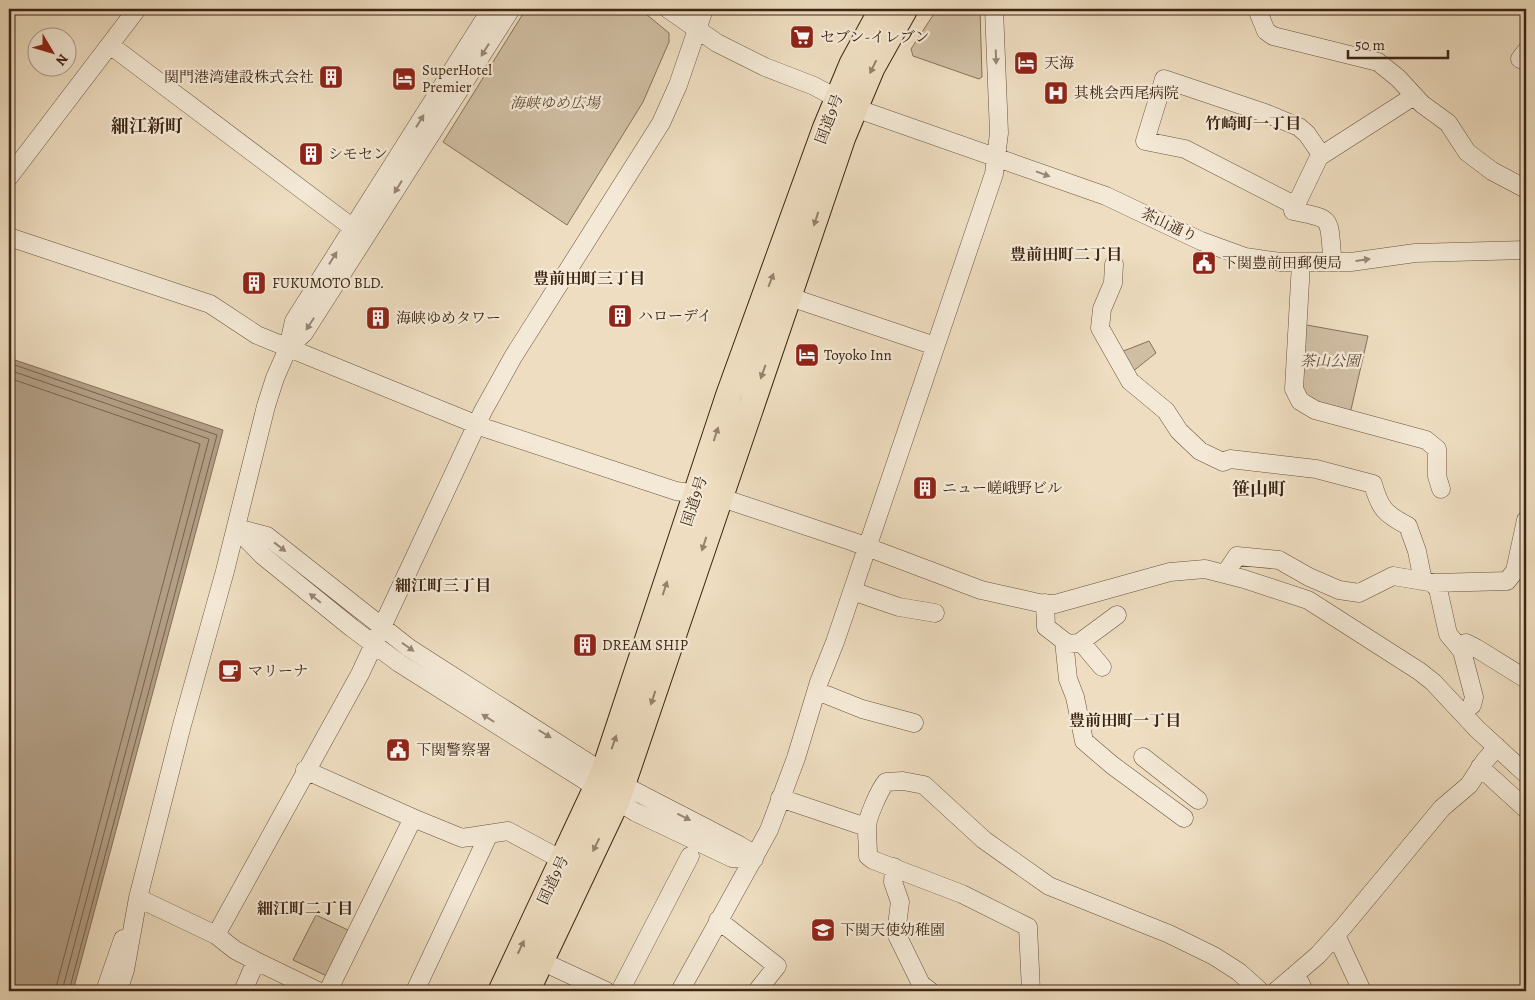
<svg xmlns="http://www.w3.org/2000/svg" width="1535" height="1000" font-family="Alegreya,'Noto Serif JP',serif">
<rect width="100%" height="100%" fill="#eeddc0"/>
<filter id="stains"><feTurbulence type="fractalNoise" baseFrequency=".004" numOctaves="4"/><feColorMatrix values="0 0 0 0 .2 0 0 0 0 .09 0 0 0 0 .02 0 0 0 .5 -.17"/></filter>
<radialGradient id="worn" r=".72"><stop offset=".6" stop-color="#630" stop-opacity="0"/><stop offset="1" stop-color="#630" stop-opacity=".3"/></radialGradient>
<path fill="#d0bea3" stroke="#86725b" d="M 526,9 L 640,9 L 669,33 L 669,42 L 643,102 L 567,225 L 443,142 Z
M 937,9 L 980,9 L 982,77 L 979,79 L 913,56 L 911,49 Z
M 1301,324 L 1368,336 L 1350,414 L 1307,401 L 1299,381 Z
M 1149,341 L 1156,353 L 1132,372 L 1121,352 Z
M 316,915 L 348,930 L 327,976 L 293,960 Z"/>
<path fill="#b29e85" stroke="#836e57" d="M 9,358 L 223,430 L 73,991 L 9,991 Z"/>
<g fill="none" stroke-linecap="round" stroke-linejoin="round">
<path stroke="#78624c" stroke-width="1" d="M 9,363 L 217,435 L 69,991
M 9,370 L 209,439 L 62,991
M 9,378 L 200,444 L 55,991"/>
<defs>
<path id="minor" d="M 668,9 L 717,43 L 765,67 L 814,86 L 855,108 L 1106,196 L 1201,241 L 1245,257 L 1281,262 L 1351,262 L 1415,253 L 1526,250
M 1257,9 L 1266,31 L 1273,36 L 1378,62 L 1398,78 L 1422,104 L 1448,123 L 1467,152 L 1492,171 L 1526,189
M 110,45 L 361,234
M 1526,51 L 1520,59 L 1526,61
M 9,177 L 137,9
M 1296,206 L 1185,149 L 1145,141 L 1164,79 L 1265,113 L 1299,127 L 1307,134 L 1320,153 L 1319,157
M 9,237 L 210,304 L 257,335 L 485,428 L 676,491 L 719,497 L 851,541 L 981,590 L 1039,603 L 1055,604 L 1170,572 L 1205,569 L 1244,579 L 1308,600 L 1419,671 L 1433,682 L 1477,729 L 1526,774
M 1332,256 C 1329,216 1332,219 1293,211 L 1319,157 L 1414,96
M 1301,263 L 1294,389 L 1300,401 L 1315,410 L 1426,440 L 1437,449 L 1437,476 L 1441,489
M 1114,264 L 1113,283 L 1102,309 L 1100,328 L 1130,381 L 1166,411 L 1179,431 L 1200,451 L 1223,462 L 1230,459 L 1316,469 L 1373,484 C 1380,509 1385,514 1408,526 L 1417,551 L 1423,581
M 790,297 L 935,346
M 288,348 L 304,333 L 511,9
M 236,528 L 262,555 L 352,628 L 399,663 L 635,812 L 732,858 L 754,859
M 237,528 L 267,536 L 409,648 L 623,785 L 739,845 L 747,850 L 754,859
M 1225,574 L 1237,556 L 1279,560 L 1309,577 L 1339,590 L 1359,593 L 1393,576 L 1435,583 L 1507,581 L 1515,571 L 1526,520
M 1432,583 L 1438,589 L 1448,634 L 1462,651 L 1474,697 L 1472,705
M 861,594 L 899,607 L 935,613
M 1045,603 L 1046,627 L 1068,644 L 1079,643 L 1117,615
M 1064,641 L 1068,679 L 1075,697 L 1084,741 L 1112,765 L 1184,818
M 1081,642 L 1102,667
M 1458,645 L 1466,643 L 1476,648 L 1526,679
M 827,695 L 862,709 L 914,723
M 1143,757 L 1198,800
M 1480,767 L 1526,809
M 305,770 L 413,818 L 462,838 L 508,831 L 562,860
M 780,798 L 866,827
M 894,867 L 893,882 L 900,902 L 896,933 L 921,984 L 930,991
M 138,898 L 216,935 L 235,950 L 256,961 L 318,991
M 718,920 L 777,966 L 757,991
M 216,935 L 360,674 L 483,411 L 513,357 L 661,123 L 678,85 L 704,9
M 1336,935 L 1362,991
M 554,967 L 606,991
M 1296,974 L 1304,991
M 105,991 L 123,939
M 118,991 L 125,970 L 138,898 L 182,725 L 225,571 L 266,406 L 275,378 L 288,348 L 294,321 L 491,9
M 243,991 L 256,961
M 328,991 L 413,818
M 415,991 L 489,834
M 620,991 L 690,856
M 680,991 L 769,830 L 796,758 L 819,682 L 835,642 L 994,174 L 999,133 L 994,9
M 1031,991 L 1028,927 L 962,894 L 873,860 L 868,856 C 868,846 867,838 867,829 C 866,819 880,789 886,782 L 903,781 L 924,785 L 984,840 L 1049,886 L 1169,934 L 1214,956 L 1239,972 L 1260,991
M 1276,991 L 1318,955 L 1344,926 L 1442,808 L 1469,785 L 1484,762 L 1497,747"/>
<path id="highway" d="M 501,991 L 604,771 L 729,394 L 825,129 L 852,64 L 882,9
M 527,991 L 617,801 L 843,137 L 872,68 L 905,9"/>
</defs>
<use href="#minor" stroke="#69533e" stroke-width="19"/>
<use href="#highway" stroke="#3d2513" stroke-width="27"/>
<use href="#minor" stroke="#f4e9d6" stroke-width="18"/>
<use href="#highway" stroke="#eeddc0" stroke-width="25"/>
</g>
<defs><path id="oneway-solid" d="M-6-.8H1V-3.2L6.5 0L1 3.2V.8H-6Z" transform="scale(1.25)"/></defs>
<g fill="#988774">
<use href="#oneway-solid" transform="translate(485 50) rotate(122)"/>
<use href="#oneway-solid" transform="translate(996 57) rotate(88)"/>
<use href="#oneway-solid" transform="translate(420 121) rotate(-58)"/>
<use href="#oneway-solid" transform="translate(1043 174) rotate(20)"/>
<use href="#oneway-solid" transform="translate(398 187) rotate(122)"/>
<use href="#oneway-solid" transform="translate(333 258) rotate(-58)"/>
<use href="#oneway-solid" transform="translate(1363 260) rotate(-8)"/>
<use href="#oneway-solid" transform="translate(310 324) rotate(123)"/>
<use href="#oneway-solid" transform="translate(280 547) rotate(38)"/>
<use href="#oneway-solid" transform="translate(315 598) rotate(-141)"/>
<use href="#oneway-solid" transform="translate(408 647) rotate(35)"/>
<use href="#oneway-solid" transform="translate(488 718) rotate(-148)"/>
<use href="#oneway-solid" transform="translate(545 734) rotate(32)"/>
<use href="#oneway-solid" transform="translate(684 817) rotate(27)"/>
</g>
<g fill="#96816a">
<use href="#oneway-solid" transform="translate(873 67) rotate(116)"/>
<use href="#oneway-solid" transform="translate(816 219) rotate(108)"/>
<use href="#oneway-solid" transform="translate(771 280) rotate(-69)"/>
<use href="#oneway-solid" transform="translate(763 372) rotate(110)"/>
<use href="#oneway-solid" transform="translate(716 434) rotate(-72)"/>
<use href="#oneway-solid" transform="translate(704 544) rotate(108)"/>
<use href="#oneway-solid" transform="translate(665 588) rotate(-72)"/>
<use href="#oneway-solid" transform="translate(653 698) rotate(108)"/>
<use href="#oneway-solid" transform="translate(614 742) rotate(-71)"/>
<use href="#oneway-solid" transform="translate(596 845) rotate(116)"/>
<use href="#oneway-solid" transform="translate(521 947) rotate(-65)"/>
</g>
<defs>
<symbol id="supermarket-square" viewBox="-11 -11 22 22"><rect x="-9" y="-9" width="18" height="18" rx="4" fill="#8f2418" stroke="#f4e9d6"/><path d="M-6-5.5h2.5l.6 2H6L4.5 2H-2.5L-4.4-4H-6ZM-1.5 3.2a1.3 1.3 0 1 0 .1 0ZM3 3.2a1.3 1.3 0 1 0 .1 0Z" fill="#fff"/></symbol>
<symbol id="hotel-square" viewBox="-11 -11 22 22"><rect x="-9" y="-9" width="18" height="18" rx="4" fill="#8f2418" stroke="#f4e9d6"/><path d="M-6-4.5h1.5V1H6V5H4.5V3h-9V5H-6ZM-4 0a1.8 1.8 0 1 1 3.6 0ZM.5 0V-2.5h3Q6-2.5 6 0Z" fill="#fff"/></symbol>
<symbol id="building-square" viewBox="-11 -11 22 22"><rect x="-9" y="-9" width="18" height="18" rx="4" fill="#8f2418" stroke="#f4e9d6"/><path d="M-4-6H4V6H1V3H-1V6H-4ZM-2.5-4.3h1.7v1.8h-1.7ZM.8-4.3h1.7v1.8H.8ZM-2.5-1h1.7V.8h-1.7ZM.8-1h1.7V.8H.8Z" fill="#fff"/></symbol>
<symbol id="hospital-square" viewBox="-11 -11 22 22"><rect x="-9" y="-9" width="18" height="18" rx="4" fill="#8f2418" stroke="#f4e9d6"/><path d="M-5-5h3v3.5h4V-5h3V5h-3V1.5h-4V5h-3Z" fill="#fff"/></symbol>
<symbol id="civic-square" viewBox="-11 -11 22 22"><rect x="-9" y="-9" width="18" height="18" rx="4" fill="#8f2418" stroke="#f4e9d6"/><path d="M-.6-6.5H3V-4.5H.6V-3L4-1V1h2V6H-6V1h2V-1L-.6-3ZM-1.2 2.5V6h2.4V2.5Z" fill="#fff"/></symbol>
<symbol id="cafe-square" viewBox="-11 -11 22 22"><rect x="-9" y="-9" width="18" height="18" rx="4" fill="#8f2418" stroke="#f4e9d6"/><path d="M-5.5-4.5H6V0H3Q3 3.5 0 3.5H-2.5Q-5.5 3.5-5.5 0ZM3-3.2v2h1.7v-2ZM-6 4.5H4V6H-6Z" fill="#fff"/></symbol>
<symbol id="school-square" viewBox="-11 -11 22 22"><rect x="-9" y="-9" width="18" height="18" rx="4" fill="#8f2418" stroke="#f4e9d6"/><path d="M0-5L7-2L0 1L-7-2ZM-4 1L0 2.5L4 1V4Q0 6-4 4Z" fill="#fff"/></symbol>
</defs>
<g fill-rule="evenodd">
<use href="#supermarket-square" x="788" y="23" width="28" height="28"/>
<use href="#hotel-square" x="1012" y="49" width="28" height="28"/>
<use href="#building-square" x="317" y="63" width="28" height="28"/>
<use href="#hotel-square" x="390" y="65" width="28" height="28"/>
<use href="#hospital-square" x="1042" y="79" width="28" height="28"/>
<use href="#building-square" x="297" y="140" width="28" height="28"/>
<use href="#civic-square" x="1190" y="249" width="28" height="28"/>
<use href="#building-square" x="240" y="269" width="28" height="28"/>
<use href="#building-square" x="606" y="302" width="28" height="28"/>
<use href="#building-square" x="364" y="304" width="28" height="28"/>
<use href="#hotel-square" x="793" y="341" width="28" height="28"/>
<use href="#building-square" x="911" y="474" width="28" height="28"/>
<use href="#building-square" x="571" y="631" width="28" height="28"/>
<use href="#cafe-square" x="216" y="657" width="28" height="28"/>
<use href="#civic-square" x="384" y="736" width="28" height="28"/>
<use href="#school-square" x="809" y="916" width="28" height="28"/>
</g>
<g text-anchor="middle" stroke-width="4.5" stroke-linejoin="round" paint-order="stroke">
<g font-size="15" fill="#3d2513" stroke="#f4e9d6" text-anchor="start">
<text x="820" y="42">セブン-イレブン</text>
<text x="1044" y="68">天海</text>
<text x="422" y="75">SuperHotel<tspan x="422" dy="17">Premier</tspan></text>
<text x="314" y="82" text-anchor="end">関門港湾建設株式会社</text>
<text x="1074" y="98">其桃会西尾病院</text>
<text x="328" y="159">シモセン</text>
<text x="1222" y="268">下関豊前田郵便局</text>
<text x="272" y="288">FUKUMOTO BLD.</text>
<text x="638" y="321">ハローデイ</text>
<text x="396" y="323">海峡ゆめタワー</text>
<text x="824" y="360">Toyoko Inn</text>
<text x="942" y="493">ニュー嵯峨野ビル</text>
<text x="602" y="650">DREAM SHIP</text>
<text x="248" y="676">マリーナ</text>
<text x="416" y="755">下関警察署</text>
<text x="840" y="935">下関天使幼稚園</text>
</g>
<g font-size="15" font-style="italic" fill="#624b37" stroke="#f4e9d6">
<text x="555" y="108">海峡ゆめ広場</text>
<text x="1330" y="366">茶山公園</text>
</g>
<g font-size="15" fill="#3d2513" stroke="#f4e9d6">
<text transform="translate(829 119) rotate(-69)" y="5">国道9号</text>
<text transform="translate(1169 225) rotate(25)" y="5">茶山通り</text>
<text transform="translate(694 501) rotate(-72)" y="5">国道9号</text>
<text transform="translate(553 880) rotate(-65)" y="5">国道9号</text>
</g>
<g font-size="16" font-weight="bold" fill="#3d2513" stroke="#f4e9d6">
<text x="1253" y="129">竹崎町一丁目</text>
<text x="1066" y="260">豊前田町二丁目</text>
<text x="589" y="284">豊前田町三丁目</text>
<text x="443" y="591">細江町三丁目</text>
<text x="1125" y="726">豊前田町一丁目</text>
<text x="305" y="914">細江町二丁目</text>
</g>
<g font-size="18" font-weight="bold" fill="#3d2513" stroke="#f4e9d6">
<text x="147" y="132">細江新町</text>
<text x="1259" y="495">笹山町</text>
</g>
</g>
<rect width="1535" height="1000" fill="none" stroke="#eeddc0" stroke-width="30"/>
<rect x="10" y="10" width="1515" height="980" fill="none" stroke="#3d2513" stroke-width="2.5"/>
<rect x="15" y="15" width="1505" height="970" fill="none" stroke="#3d2513"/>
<g transform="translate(52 52) rotate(128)"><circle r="24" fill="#f4e9d6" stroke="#ab9b88"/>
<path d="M0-4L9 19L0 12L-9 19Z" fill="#8f2418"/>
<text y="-8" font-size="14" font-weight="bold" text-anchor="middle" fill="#3d2513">N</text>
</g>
<path d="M1348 50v8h100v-8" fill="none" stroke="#3d2513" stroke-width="2.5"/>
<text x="1355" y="50" font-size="15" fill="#3d2513" stroke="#f4e9d6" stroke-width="4" paint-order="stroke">50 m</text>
<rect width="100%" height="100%" filter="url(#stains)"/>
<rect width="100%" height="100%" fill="url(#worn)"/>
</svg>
